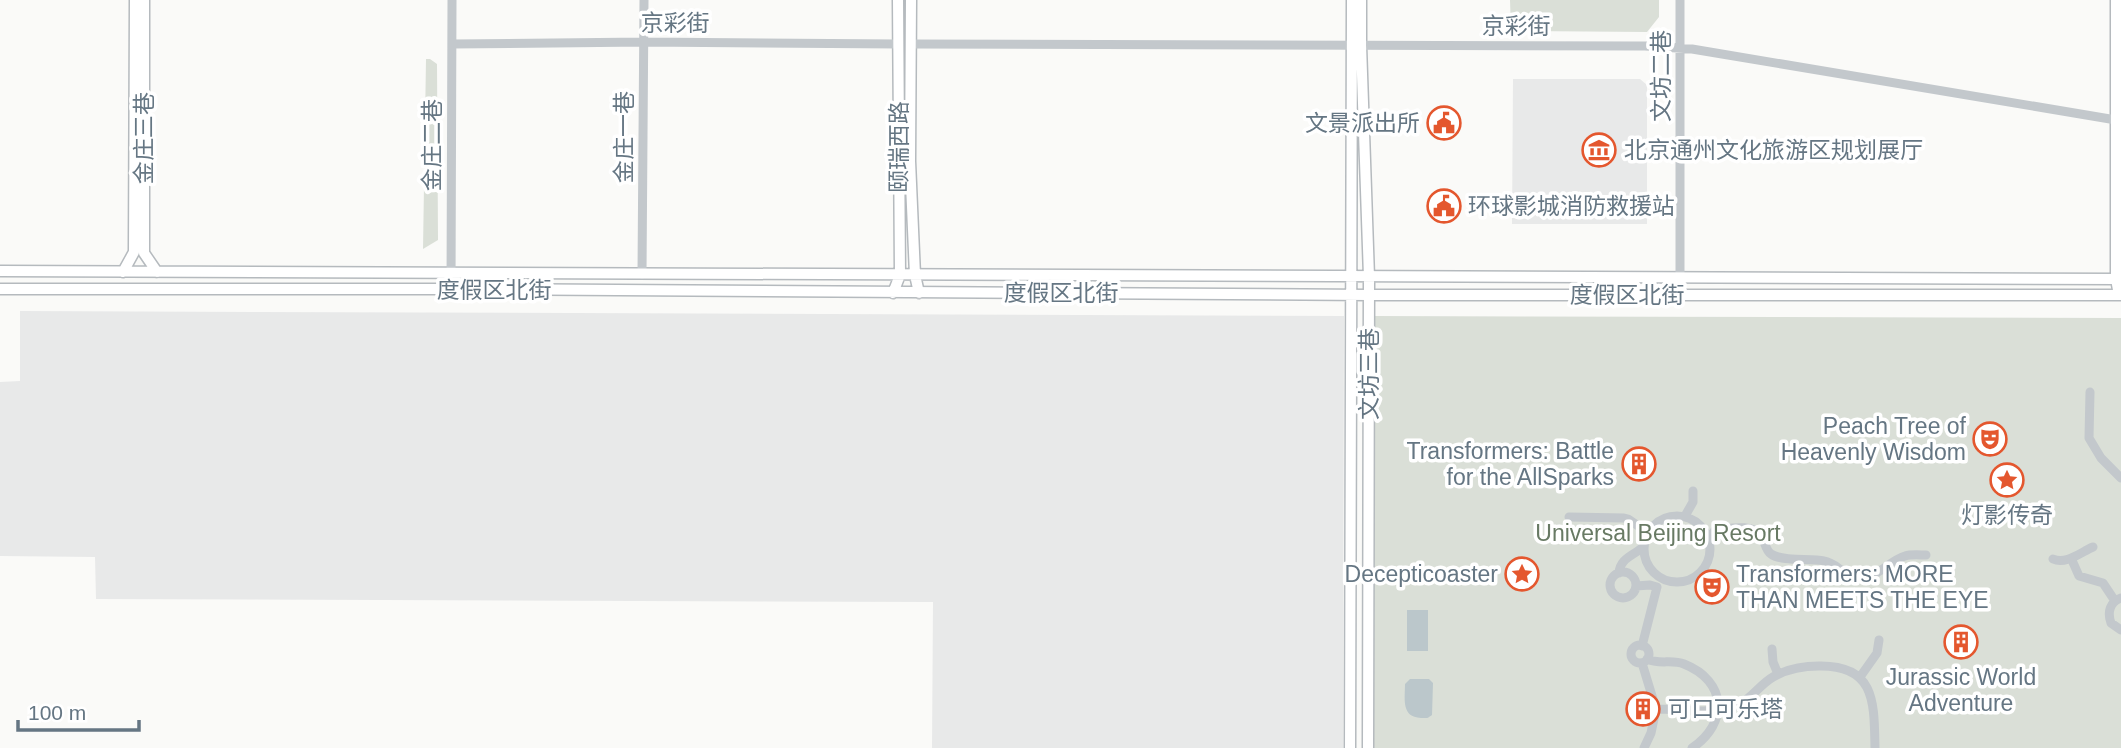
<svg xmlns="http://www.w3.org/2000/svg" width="2121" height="748" font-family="Helvetica,'Noto Sans SC',sans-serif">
<rect width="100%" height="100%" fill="#fafaf8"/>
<path fill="#e8e9e9" d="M 1513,79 L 1640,79 L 1647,85 L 1647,224 L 1512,224 Z
M 20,311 L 1344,316 L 1343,748 L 932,748 L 933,602 L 96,599 L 95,557 L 0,556 L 0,382 L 20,381 Z"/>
<path fill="#dadfd7" d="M 1510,0 L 1659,0 L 1659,17 L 1647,32 L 1511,31 Z
M 426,59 L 430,59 L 437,64 L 438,240 L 423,249 Z
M 1373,316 L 2121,318 L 2121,748 L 1369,748 Z"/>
<path fill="#bbc7cb" d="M 1407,610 L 1428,610 L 1428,651 L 1407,651 Z
M 1410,679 L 1429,679 L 1433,683 L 1432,715 C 1426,719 1429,718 1421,718 C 1401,717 1405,699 1405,684 Z"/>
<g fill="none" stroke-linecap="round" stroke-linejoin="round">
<defs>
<path id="major" d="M 144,0 L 144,253 L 157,272
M 911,0 L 910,161 L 915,275 L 919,293
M 1361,0 L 1361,45 L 1369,277 L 1368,748
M 2116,0 L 2116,279 L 2119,295
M 0,271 L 2121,279
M 123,272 L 134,252 L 135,0
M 0,289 L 451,289 L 1369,295 L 2121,295
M 893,293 L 900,275 L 898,0
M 1350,748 L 1352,0"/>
</defs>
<use href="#major" stroke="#b5babe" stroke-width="13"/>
<path stroke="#c3c8cc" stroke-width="9" d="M 452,44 L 644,42 L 898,44
M 911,44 L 1645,46 L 1692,49 L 2116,120 L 2120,122
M 642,274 L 644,0
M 1680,278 L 1680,0
M 451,289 L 452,0
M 2090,392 L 2089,438 L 2101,458 L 2121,478
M1644 549a33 33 0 1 1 66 0a33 33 0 1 1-66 0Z
M 1685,516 L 1693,502 L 1693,491
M 1569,517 L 1624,518 L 1628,519 L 1647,532
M 1709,539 L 1715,530 C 1728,529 1752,523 1761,535 C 1765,541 1765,550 1771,554 C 1782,562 1810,558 1824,561 C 1837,563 1842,575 1857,577 C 1877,580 1888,561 1905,556 C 1911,554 1920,555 1926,555
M 2071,558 L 2079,576 L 2103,583 L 2115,601
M 2053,559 C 2066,565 2081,552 2093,547
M1610 585a13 13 0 1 1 26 0a13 13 0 1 1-26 0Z
M 1619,573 C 1620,558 1633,556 1643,547
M 1636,586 L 1650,585 L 1657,587 L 1642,646
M 2121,598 C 2110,602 2107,612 2111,623 L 2121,630
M1631 654a9 9 0 1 1 18 0a9 9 0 1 1-18 0Z
M 1772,649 L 1773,662 L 1778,674
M 1647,659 C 1659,665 1672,659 1684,664 C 1727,681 1729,723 1692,748
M 1642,663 L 1656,709 L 1651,733 L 1644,748
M 1860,677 L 1877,653 L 1879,640
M 1656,709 C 1681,709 1712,715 1736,706 C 1751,700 1759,685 1773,677 C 1787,669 1803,666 1819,666 C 1876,665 1874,703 1875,748"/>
<use href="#major" stroke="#fff" stroke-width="10"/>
</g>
<defs>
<symbol id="civic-ring" viewBox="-11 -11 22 22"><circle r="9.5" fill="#fff" stroke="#e4572e" stroke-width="1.5"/><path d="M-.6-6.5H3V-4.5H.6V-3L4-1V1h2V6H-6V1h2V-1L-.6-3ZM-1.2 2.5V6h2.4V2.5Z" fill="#e4572e"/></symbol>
<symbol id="museum-ring" viewBox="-11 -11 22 22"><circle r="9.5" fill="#fff" stroke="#e4572e" stroke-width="1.5"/><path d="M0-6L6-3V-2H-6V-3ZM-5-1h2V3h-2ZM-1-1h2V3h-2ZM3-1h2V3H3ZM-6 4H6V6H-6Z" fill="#e4572e"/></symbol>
<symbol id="theatre-ring" viewBox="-11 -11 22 22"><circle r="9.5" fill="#fff" stroke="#e4572e" stroke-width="1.5"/><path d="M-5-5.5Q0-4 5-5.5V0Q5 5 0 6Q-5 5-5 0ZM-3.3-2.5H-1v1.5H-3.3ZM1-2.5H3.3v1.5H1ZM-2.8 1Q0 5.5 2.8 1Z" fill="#e4572e"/></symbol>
<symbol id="building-ring" viewBox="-11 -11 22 22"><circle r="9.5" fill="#fff" stroke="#e4572e" stroke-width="1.5"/><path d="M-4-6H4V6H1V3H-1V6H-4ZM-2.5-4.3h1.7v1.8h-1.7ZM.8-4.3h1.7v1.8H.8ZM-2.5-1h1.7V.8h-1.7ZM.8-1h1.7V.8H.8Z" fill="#e4572e"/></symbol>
<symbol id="sight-ring" viewBox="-11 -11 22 22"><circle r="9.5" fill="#fff" stroke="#e4572e" stroke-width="1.5"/><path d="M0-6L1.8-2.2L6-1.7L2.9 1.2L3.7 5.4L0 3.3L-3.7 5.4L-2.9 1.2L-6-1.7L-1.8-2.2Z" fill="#e4572e"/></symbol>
</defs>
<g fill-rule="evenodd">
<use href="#civic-ring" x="1425" y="104" width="38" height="38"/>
<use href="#museum-ring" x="1580" y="131" width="38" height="38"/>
<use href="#civic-ring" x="1425" y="187" width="38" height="38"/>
<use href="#theatre-ring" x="1971" y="420" width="38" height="38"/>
<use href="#building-ring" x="1620" y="445" width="38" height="38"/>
<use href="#sight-ring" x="1988" y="461" width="38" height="38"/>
<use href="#sight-ring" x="1503" y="555" width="38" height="38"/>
<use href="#theatre-ring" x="1693" y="568" width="38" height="38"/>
<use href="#building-ring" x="1942" y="623" width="38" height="38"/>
<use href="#building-ring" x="1624" y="690" width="38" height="38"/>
</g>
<g text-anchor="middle" stroke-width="7" stroke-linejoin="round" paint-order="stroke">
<g font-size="23" fill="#657683" stroke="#fff">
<text x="675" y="31">京彩街</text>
<text x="1516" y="34">京彩街</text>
<text transform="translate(1661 76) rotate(-90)" y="8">文坊二巷</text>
<text transform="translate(624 137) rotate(-90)" y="8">金庄一巷</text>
<text transform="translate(144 138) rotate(-90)" y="8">金庄三巷</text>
<text transform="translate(432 145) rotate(-90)" y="8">金庄二巷</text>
<text transform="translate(899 147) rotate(-90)" y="8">颐瑞西路</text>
<text x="494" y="298">度假区北街</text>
<text x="1061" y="301">度假区北街</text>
<text x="1627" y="303">度假区北街</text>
<text transform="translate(1369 374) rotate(-90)" y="8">文坊三巷</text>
</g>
<g font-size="23" fill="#657683" stroke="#fff" text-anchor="end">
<text x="1420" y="131">文景派出所</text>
<text x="1624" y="158" text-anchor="start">北京通州文化旅游区规划展厅</text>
<text x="1468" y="214" text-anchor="start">环球影城消防救援站</text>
<text x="1966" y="434">Peach Tree of<tspan x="1966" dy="26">Heavenly Wisdom</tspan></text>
<text x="1614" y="459">Transformers: Battle<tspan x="1614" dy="26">for the AllSparks</tspan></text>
<text x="2007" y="523" text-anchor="middle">灯影传奇</text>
<text x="1498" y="582">Decepticoaster</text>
<text x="1736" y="582" text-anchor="start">Transformers: MORE<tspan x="1736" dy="26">THAN MEETS THE EYE</tspan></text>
<text x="1961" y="685" text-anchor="middle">Jurassic World<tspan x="1961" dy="26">Adventure</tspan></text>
<text x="1668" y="717" text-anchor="start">可口可乐塔</text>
</g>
<g font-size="23" fill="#687a64" stroke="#fff">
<text x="1658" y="541">Universal Beijing Resort</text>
</g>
</g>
<path d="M18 720v10h121v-10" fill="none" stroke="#657683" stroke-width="3.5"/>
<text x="28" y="720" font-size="21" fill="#657683" stroke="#ffffff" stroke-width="5" paint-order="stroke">100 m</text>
</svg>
